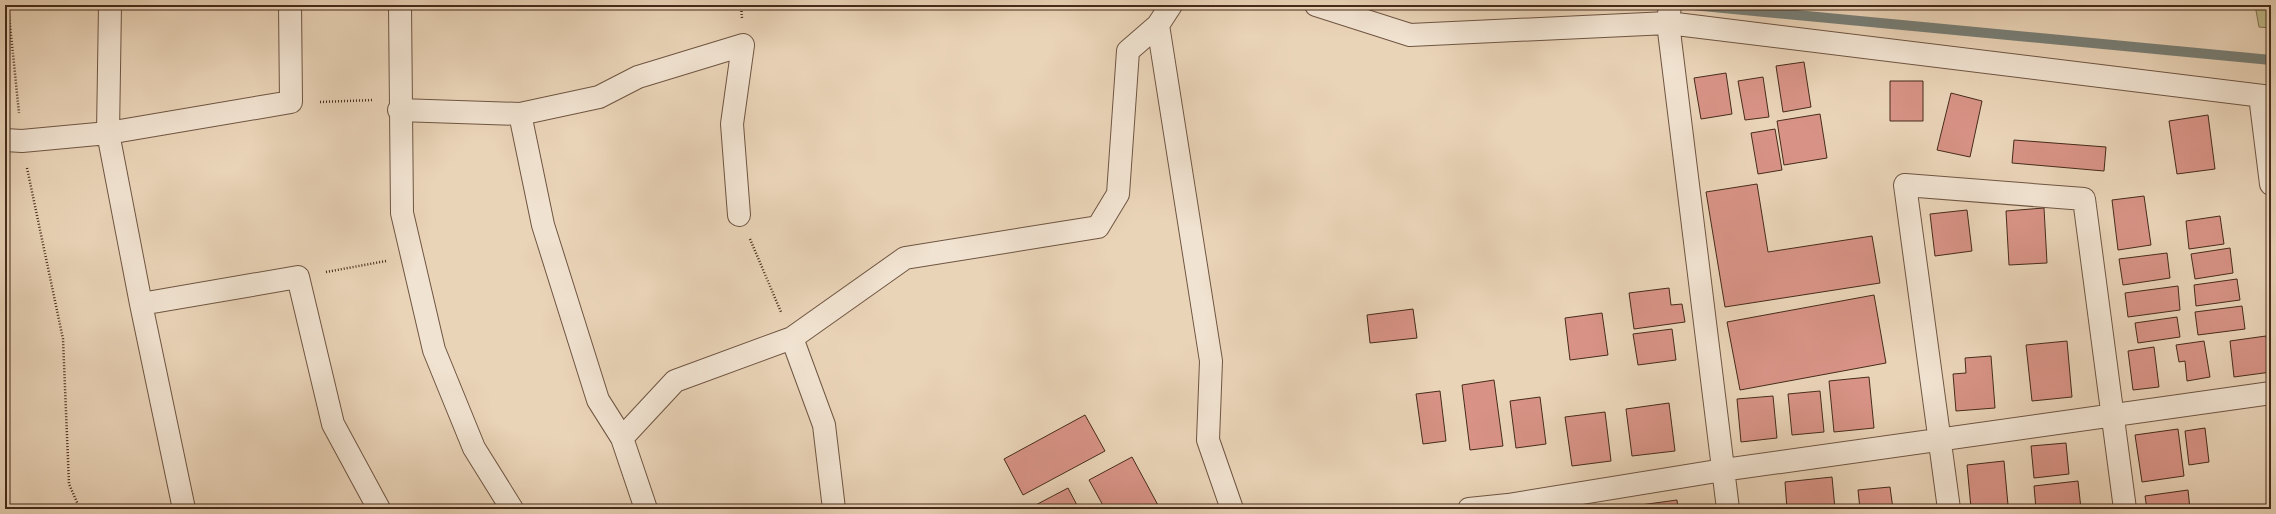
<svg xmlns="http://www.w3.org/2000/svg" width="2276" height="514" font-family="Cardo,serif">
<rect width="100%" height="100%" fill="#ead4b8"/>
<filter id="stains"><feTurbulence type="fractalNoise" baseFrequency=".005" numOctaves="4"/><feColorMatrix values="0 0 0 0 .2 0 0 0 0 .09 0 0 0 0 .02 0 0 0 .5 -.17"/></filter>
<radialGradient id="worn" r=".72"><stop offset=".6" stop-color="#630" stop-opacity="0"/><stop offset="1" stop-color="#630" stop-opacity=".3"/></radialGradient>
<path fill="#bfba89" stroke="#827252" d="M 2255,5 L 2271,5 L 2271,28 L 2259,27 Z"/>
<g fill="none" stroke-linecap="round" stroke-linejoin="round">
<path stroke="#787f77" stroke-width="10" d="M 1692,5 L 2271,60"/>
</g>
<path fill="#d89386" stroke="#462b1a" d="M 1804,62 L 1811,107 L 1783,112 L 1776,66 Z
M 1726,73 L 1732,114 L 1701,119 L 1694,78 Z
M 1763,77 L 1769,117 L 1745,120 L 1738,81 Z
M 1890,81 L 1923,81 L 1923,121 L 1890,121 Z
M 1951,93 L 1982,101 L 1970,157 L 1937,150 Z
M 1820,114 L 1827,158 L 1784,165 L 1777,121 Z
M 2208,115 L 2215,169 L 2177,174 L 2169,121 Z
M 1775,129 L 1782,170 L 1758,174 L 1751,133 Z
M 2014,140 L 2106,147 L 2104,171 L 2012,163 Z
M 1757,184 L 1768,252 L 1872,236 L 1880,283 L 1725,307 L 1706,192 Z
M 2144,196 L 2151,245 L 2118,250 L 2112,200 Z
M 2044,208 L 2047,263 L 2009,265 L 2006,211 Z
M 1967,210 L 1972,251 L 1935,256 L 1930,214 Z
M 2220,216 L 2224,244 L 2189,249 L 2186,221 Z
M 2230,248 L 2233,273 L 2195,279 L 2191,254 Z
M 2167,253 L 2170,278 L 2123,285 L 2119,259 Z
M 2237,279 L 2240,300 L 2196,306 L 2194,285 Z
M 2178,286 L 2180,310 L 2128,317 L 2125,293 Z
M 1669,288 L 1671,305 L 1682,304 L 1685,322 L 1634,329 L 1629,293 Z
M 1874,295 L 1886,363 L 1740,390 L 1727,322 Z
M 2242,306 L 2245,329 L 2198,335 L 2195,312 Z
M 1413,309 L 1417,338 L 1370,343 L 1367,315 Z
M 1602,313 L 1608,355 L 1570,360 L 1565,318 Z
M 2177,317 L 2180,337 L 2138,343 L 2135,323 Z
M 1672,329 L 1676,360 L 1638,365 L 1633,334 Z
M 2266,336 L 2271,372 L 2234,377 L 2230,341 Z
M 2067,341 L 2072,397 L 2032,401 L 2026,345 Z
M 2204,341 L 2210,377 L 2187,381 L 2185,361 L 2179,362 L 2176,345 Z
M 2154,347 L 2159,387 L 2133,390 L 2128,351 Z
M 1991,356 L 1995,408 L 1956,411 L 1953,374 L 1966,373 L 1965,358 Z
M 1869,377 L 1874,428 L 1834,432 L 1829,381 Z
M 1494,380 L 1503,446 L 1470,450 L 1462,385 Z
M 1440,391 L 1446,441 L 1423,444 L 1416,394 Z
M 1820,391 L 1824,432 L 1792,435 L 1788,394 Z
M 1773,396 L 1777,438 L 1741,442 L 1737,399 Z
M 1540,397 L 1546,444 L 1516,448 L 1510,401 Z
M 1669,403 L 1675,451 L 1632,456 L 1626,409 Z
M 1605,412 L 1611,461 L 1572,466 L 1565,417 Z
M 1085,415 L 1105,451 L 1023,495 L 1004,459 Z
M 2205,428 L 2209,462 L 2189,465 L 2185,431 Z
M 2178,429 L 2184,476 L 2142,482 L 2135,435 Z
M 2066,443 L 2069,474 L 2034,478 L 2031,446 Z
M 1132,457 L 1159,507 L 1156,509 L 1105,509 L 1089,480 Z
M 2004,461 L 2008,505 L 1971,508 L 1967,465 Z
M 1832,477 L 1835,509 L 1787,509 L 1785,482 Z
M 2078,481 L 2081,509 L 2036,509 L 2034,486 Z
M 1890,487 L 1893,509 L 1860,509 L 1858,490 Z
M 1068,488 L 1079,509 L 1030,509 L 1030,508 Z
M 2188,490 L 2190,509 L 2147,509 L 2145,496 Z
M 1677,500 L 1678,509 L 1619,509 L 1618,508 Z"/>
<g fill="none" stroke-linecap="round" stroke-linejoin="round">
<defs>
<path id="minor" d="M 110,5 L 108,133 L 141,304 L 184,509
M 400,5 L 402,213 L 434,350 L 474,448 L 512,509
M 1171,5 L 1158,25 L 1211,361 L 1208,440 L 1232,509
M 1316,5 L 1410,35 L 1668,23 L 2271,97
M 1670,5 L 1668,23 L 1728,509
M 2260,96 L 2271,184
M 399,110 L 520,114 L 543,225 L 598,400 L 622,438 L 646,509
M 520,114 L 599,97 L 638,77 L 743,45 L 732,124 L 739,215
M 5,140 L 22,141 L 108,133 L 291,102 L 290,5
M 141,304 L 298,277 L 333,424 L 379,509
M 792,338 L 824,425 L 834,509
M 622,438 L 675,381 L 792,338 L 905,258 L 1098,227 L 1118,194 L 1128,51 L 1158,25
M 1469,509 L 1508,505 L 1723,470 L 2271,393
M 1949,509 L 1905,185 L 2084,199 L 2125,509"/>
</defs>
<use href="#minor" stroke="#6f5542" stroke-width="24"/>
<path stroke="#462b1a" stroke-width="2.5" stroke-dasharray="1 2" stroke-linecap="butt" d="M 8,5 L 19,113
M 741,5 L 742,18
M 320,102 L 373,100
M 27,168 L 63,339 L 69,484 L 80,509
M 750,239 L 781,312
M 326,272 L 386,261"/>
<use href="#minor" stroke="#f1e3d1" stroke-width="22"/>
</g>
<rect width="2276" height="514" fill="none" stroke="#ead4b8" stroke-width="20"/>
<rect x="6" y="6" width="2264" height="502" fill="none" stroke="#462b1a" stroke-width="2"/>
<rect x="10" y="10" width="2256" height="494" fill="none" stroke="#462b1a"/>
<rect width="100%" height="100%" filter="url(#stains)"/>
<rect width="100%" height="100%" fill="url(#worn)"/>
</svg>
